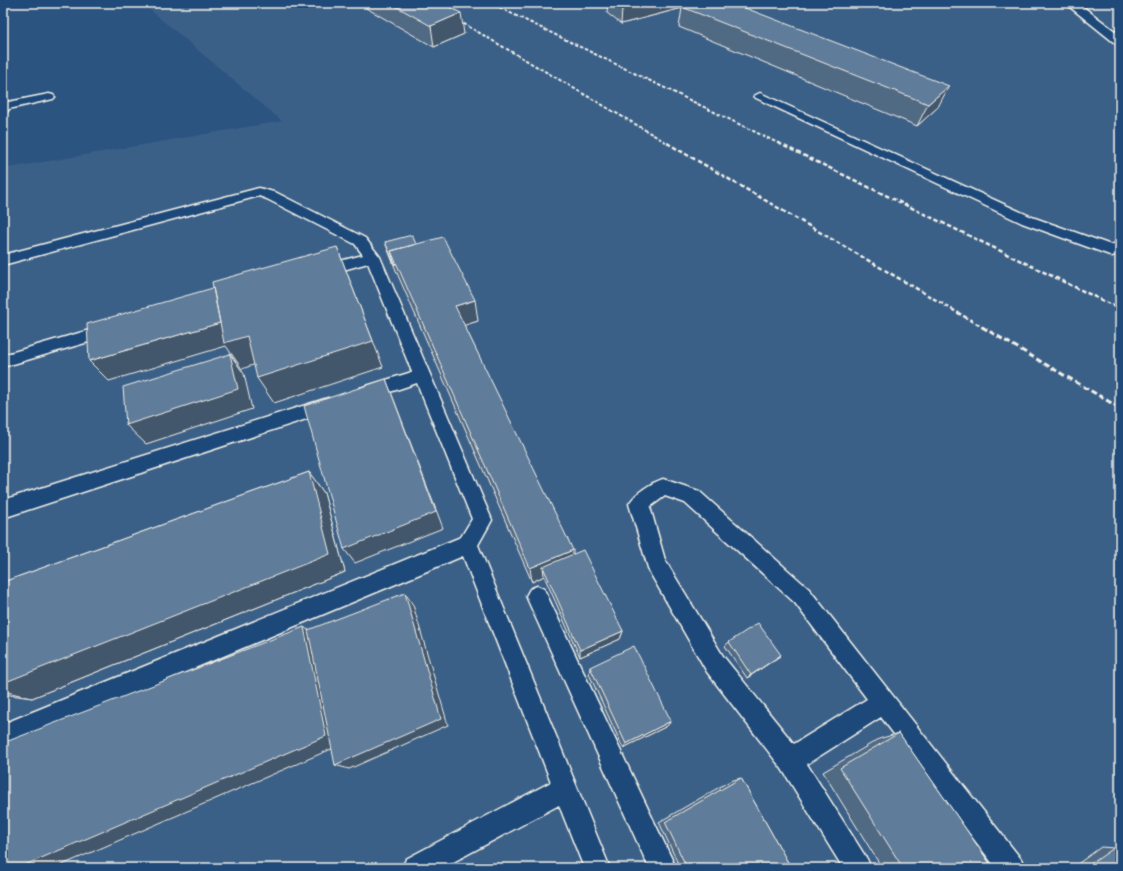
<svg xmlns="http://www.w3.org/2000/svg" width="1123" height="871" font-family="'Indie Flower',sans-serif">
<rect width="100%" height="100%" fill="#2c5481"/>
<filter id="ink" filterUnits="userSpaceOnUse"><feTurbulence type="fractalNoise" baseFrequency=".025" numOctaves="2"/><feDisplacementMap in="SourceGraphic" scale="8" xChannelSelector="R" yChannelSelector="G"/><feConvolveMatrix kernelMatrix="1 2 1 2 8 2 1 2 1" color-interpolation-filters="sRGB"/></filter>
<g filter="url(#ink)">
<path fill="#3b6088" d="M 142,3 L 1120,3 L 1120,868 L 3,868 L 3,169 L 282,121 Z"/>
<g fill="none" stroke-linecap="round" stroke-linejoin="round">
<defs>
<path id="service" d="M 760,93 L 1032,217 L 1111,245 L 1120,241 L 1120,253 L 1112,256 L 1107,254 L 1022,223 L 756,98 L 754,96 Z
M 49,94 L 53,95 L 55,97 L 53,99 L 9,109 L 7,112 L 3,114 L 3,103 Z
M 259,188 L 277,193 L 365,238 L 380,257 L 492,520 L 478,545 L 610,868 L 584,868 L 559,805 L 442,868 L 402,868 L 406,859 L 551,782 L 463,556 L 3,748 L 3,724 L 461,537 L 472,519 L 417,383 L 366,400 L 360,398 L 357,393 L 360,388 L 412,372 L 368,263 L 322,276 L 317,275 L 315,271 L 317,267 L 363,255 L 355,244 L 267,199 L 259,196 L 3,265 L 3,255 Z
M 110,324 L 116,326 L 118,330 L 116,334 L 3,367 L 3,355 Z
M 328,398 L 334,400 L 337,405 L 334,410 L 3,518 L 3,500 Z
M 663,479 L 699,491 L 809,589 L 1021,859 L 1025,868 L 996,868 L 881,717 L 807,764 L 867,859 L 871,868 L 843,868 L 782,769 L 707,672 L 649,571 L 629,504 C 635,493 651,483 663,479 ZM 665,496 L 685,503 L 795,603 L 867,699 L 794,744 L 723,656 L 665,560 L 650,507 Z
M 537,586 L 544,589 L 676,868 L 649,868 L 526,596 L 530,589 Z"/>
<path id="minor" d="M 1065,3 L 1078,3 L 1120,35 L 1120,45 L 1116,44 Z"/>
</defs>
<use href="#service" stroke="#f4f1e8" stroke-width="3"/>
<use href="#minor" stroke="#f4f1e8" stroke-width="3"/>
<use href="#service" fill="#1f4a7a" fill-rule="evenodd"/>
<use href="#minor" fill="#1f4a7a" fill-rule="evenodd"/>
<path stroke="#f4f1e8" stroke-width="2" stroke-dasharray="3.5 2" stroke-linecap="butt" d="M 490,3 L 780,144
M 454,18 L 669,144"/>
<path stroke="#f4f1e8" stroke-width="2.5" stroke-dasharray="4.5 2.5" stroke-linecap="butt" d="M 667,143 L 984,328
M 778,143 L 1120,309"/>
<path stroke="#f4f1e8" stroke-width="3" stroke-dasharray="6 3" stroke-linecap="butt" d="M 982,327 L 1120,408"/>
</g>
<path fill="#516a84" stroke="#f4f1e8" d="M 365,3 L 442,3 L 464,34 L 434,47 L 366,8 Z
M 608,3 L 732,3 L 938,107 L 917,126 L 679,27 L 682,8 L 621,24 L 607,13 Z
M 1115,3 L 1120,3 L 1120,6 Z
M 385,242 L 416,244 L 478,321 L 464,325 L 573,554 L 623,631 L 620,639 L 580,657 L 544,576 L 532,582 L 397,273 L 388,250 Z
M 309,472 L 324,493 L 345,572 L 32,698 L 3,694 L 3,582 Z
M 729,642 L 781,655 L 747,678 L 725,646 Z
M 590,667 L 671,721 L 667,726 L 623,748 L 589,674 Z
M 899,733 L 993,868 L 882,868 L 823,772 L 879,739 Z
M 741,778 L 791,868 L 680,868 L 659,822 L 730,781 Z
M 1101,847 L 1114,848 L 1120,868 L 1072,868 Z"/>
<path fill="#42566c" stroke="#f4f1e8" d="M 648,3 L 703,3 L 682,7 L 682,8 L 621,24 L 622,9 Z
M 461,13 L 464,34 L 434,47 L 431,26 Z
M 949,86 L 938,107 L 917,126 L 928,104 Z
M 337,247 L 383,367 L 274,403 L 257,378 Z
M 475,300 L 478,321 L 459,327 L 455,306 Z
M 223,322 L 247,336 L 264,361 L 242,369 L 226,346 L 109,381 L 89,361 Z
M 230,354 L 244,374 L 252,409 L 146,444 L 126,425 Z
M 386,379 L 443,528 L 355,563 L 344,549 Z
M 309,472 L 324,493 L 345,572 L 32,698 L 3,691 L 3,683 Z
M 573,550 L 573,564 L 543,567 L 544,576 L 532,582 L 530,568 Z
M 405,593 L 413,605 L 448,725 L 349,769 L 335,765 Z
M 304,627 L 322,641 L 343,744 L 55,868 L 18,868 Z
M 623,631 L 620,639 L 580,657 L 580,650 Z
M 781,655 L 777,658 L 747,678 L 751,675 Z
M 671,721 L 667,726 L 623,748 L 626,744 Z"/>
<path fill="#5e7b9a" stroke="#f4f1e8" d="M 390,3 L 442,3 L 461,13 L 431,26 Z
M 614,3 L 648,3 L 622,9 Z
M 688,3 L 732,3 L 949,86 L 928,104 L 682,7 Z
M 412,235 L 416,244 L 391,251 L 395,265 L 385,242 Z
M 443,237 L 475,300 L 455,306 L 573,550 L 530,568 L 391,251 Z
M 337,247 L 373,341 L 257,378 L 247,336 L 224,343 L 212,282 Z
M 213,288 L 220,323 L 89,361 L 87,324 Z
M 230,354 L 238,389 L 126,425 L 123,387 Z
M 386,379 L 436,512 L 344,549 L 304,406 Z
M 309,472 L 330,554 L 3,683 L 3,582 Z
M 583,550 L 623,631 L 580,650 L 543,567 Z
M 405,593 L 441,719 L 335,765 L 308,630 Z
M 758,623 L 781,655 L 751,675 L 729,642 Z
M 304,627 L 326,736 L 18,868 L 3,868 L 3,743 Z
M 634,646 L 671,721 L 626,744 L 590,667 Z
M 899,733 L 993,868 L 903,868 L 840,768 Z
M 741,778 L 791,868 L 687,868 L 665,822 Z
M 1114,848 L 1120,856 L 1120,868 L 1085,868 Z"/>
</g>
<rect width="1123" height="871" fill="none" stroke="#1f4a7a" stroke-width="16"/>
<rect x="8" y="8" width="1107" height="855" fill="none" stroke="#f4f1e8" stroke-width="1.5" filter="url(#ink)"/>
</svg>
